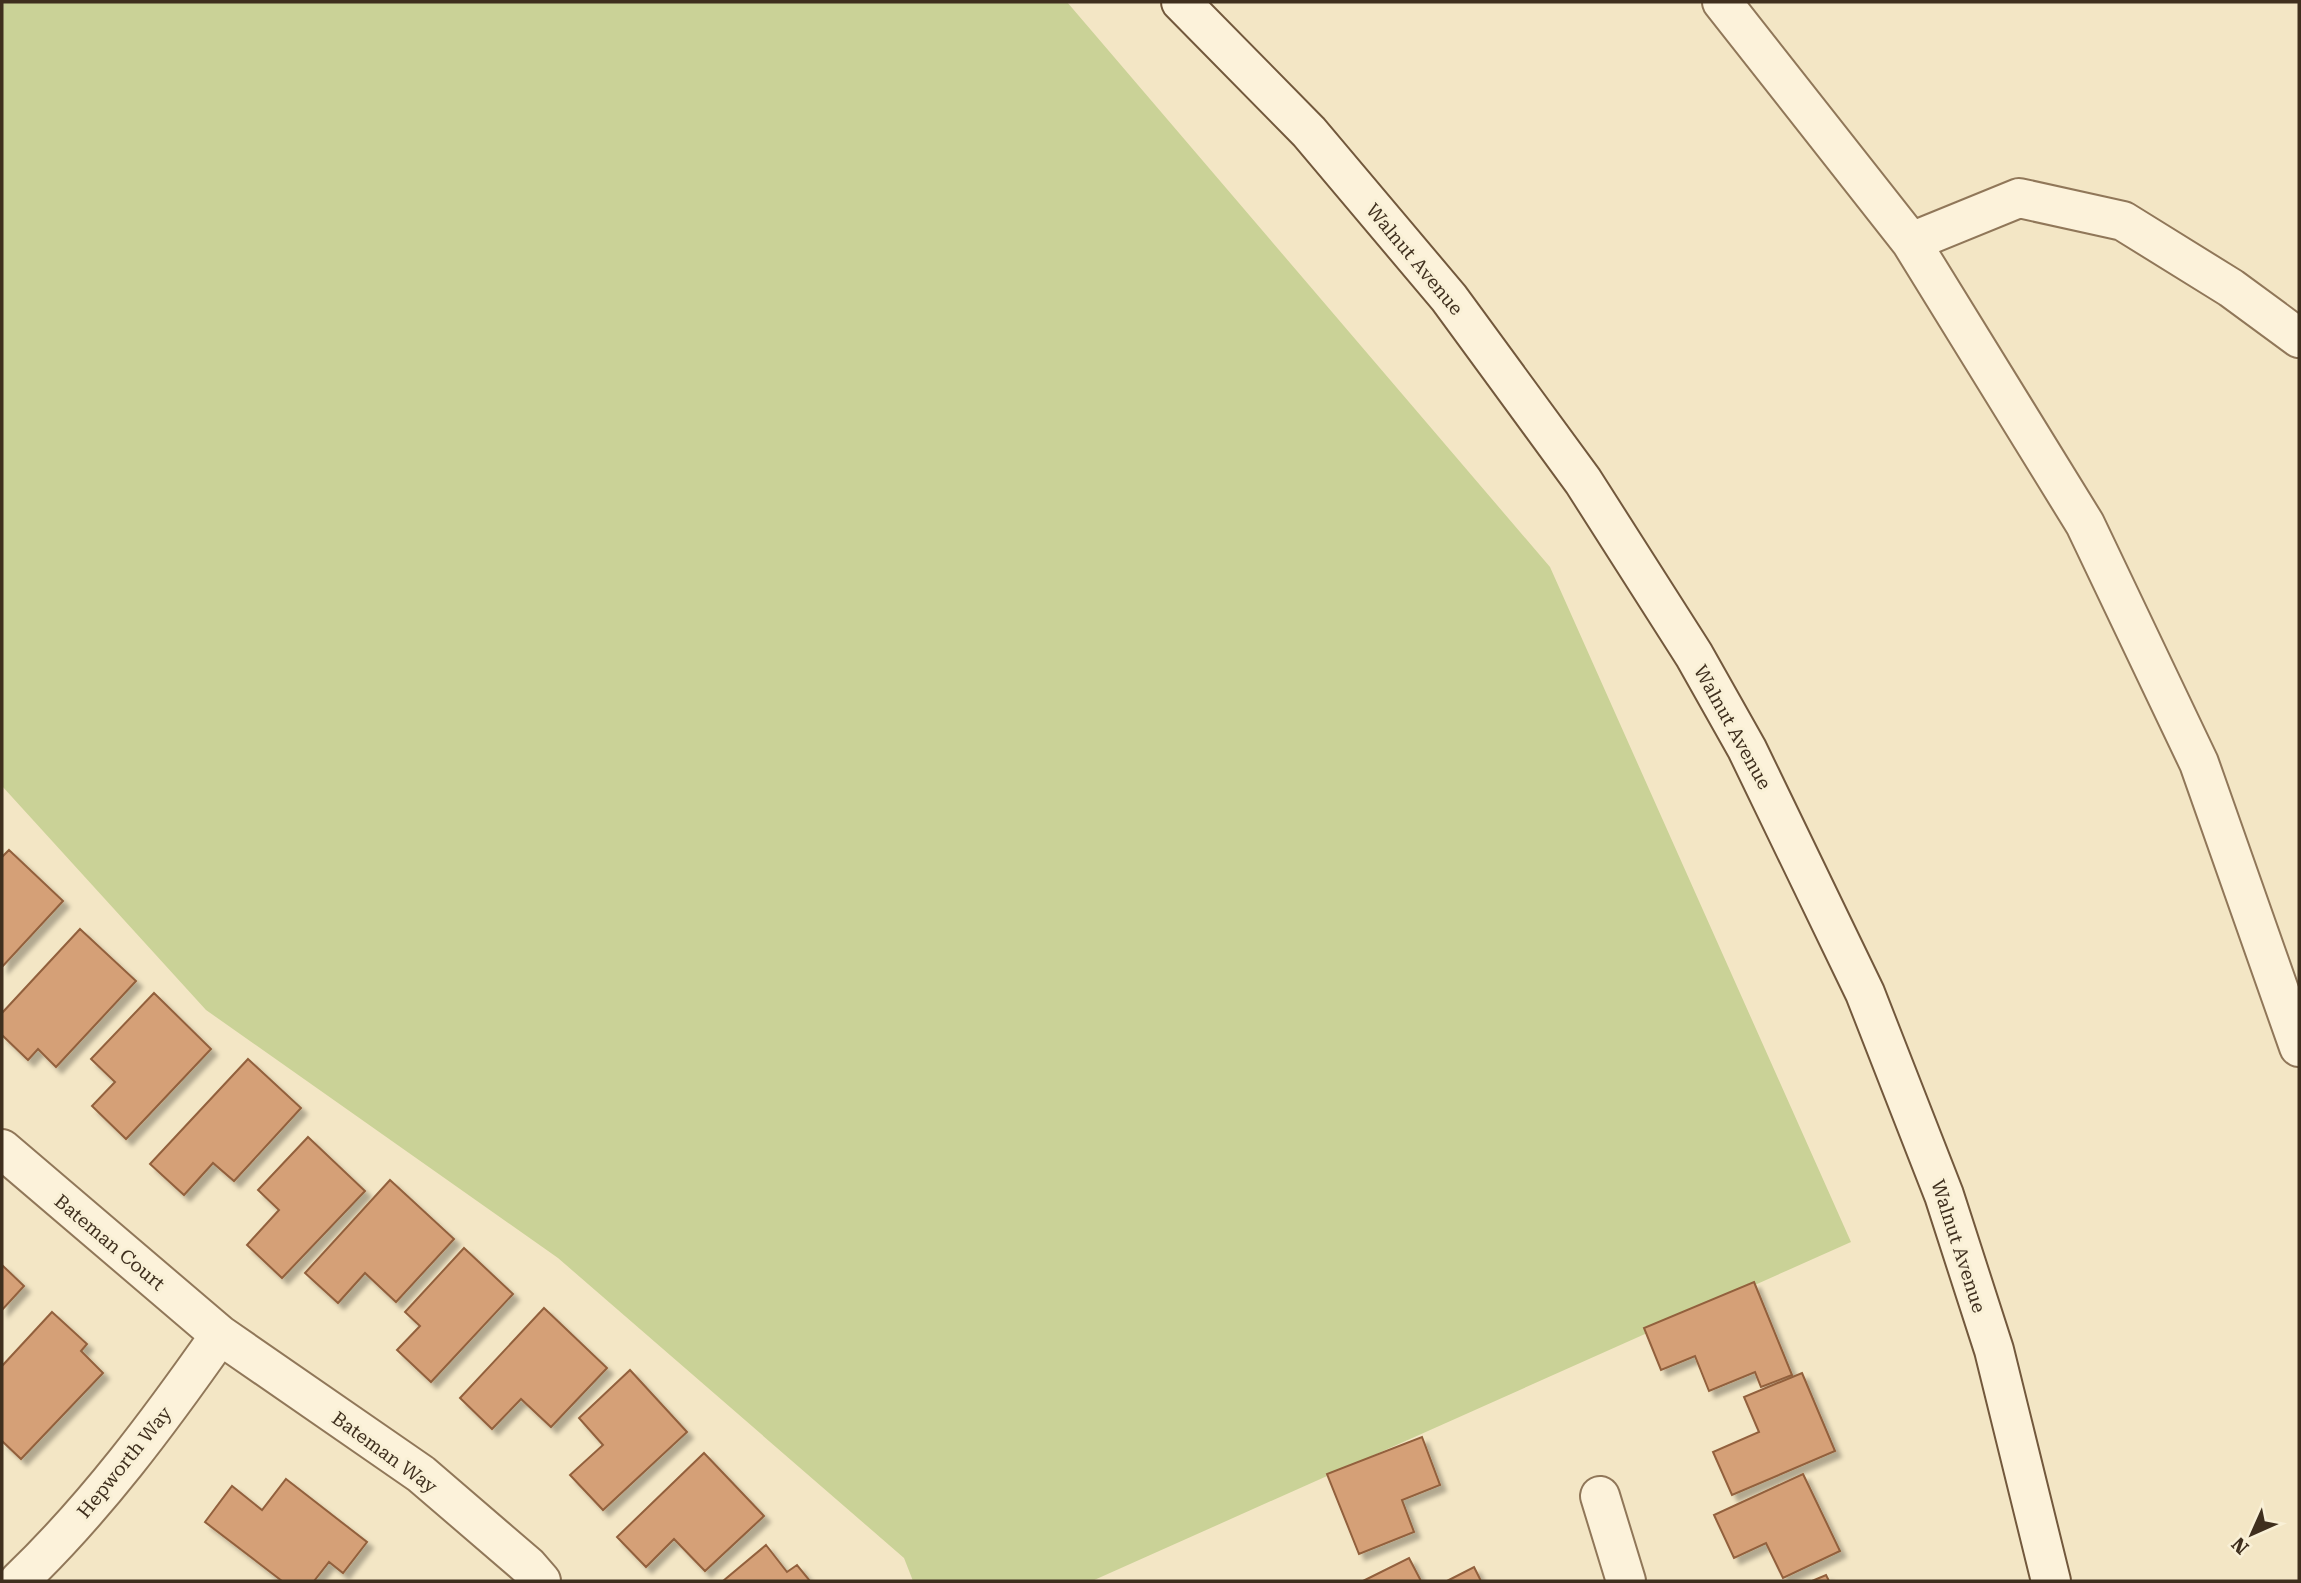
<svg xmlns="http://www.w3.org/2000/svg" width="2301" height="1583" font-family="'Roboto Serif',serif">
<defs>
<filter id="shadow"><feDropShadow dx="6" dy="6" stdDeviation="2" flood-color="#0004"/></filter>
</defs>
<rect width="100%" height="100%" fill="#f3e6c5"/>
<path fill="#cad297" d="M 2,2 L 1067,2 L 1550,567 L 1851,1242 L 1092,1581 L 913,1581 L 904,1558 L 558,1258 L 206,1010 L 2,786 Z"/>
<path fill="#d5a077" stroke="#92603c" stroke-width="2" filter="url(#shadow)" d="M 9,850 L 63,901 L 2,967 L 2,857 Z
M 80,929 L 136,981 L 56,1067 L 38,1049 L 28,1060 L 2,1035 L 2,1013 Z
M 154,993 L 211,1049 L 126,1139 L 92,1106 L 115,1082 L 91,1059 Z
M 248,1059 L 301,1108 L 234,1181 L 213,1163 L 184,1195 L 150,1164 Z
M 308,1137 L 365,1191 L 282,1278 L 247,1245 L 279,1210 L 258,1190 Z
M 390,1180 L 454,1239 L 396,1302 L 365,1273 L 338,1303 L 305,1273 Z
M 464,1248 L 513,1294 L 431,1382 L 397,1350 L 420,1326 L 405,1312 Z
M 2,1265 L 24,1286 L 2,1310 Z
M 1754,1282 L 1792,1375 L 1761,1387 L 1755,1372 L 1709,1391 L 1695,1356 L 1661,1370 L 1644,1328 Z
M 544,1308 L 607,1368 L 551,1427 L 521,1399 L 492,1429 L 460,1398 Z
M 52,1312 L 87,1344 L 81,1351 L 103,1373 L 21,1459 L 2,1441 L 2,1366 Z
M 630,1370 L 687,1432 L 603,1510 L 570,1475 L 603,1445 L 579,1418 Z
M 1802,1373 L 1835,1451 L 1732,1495 L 1713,1452 L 1759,1432 L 1744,1397 Z
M 1422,1437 L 1440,1485 L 1402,1500 L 1414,1532 L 1359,1554 L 1327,1474 Z
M 704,1453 L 764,1516 L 705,1571 L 674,1539 L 646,1567 L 617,1537 Z
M 1803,1474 L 1840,1551 L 1783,1578 L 1766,1543 L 1734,1558 L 1714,1515 Z
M 286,1479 L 367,1542 L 343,1573 L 329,1562 L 314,1581 L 282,1581 L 205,1522 L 232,1486 L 262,1510 Z
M 766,1545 L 787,1572 L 797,1565 L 810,1581 L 723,1581 Z
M 1409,1558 L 1421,1581 L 1363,1581 Z
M 1474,1567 L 1481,1581 L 1447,1581 Z
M 1826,1575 L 1829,1581 L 1812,1581 Z"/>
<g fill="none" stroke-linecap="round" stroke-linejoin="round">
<defs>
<path id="street" d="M 1722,2 L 1911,242 L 2085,524 L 2199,763 L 2299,1047
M 1911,242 L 2019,198 L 2123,221 L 2231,288 L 2299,338
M 2,1149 L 220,1335 L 421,1474 L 528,1566 L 541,1581
M 1600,1496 L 1626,1581
M 19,1581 C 96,1507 159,1422 220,1335"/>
<path id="secondary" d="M 1181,2 L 1309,132 L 1449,298 L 1583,481 L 1694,655 L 1747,749 L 1865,993 L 1944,1195 L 1994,1350 L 2051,1581"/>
</defs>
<use href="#street" stroke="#907759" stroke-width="42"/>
<use href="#secondary" stroke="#72583c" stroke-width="42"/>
<use href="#street" stroke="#fcf2da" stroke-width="38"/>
<use href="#secondary" stroke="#fcf2da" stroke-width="38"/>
</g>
<g text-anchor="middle" stroke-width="6" stroke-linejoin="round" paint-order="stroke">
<g font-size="19" fill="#3f2f1e" stroke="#f9f0d6">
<text transform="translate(1415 259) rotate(50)" y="7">Walnut Avenue</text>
<text transform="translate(1733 727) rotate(61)" y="7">Walnut Avenue</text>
<text transform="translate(110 1242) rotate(40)" y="7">Bateman Court</text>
<text transform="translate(1959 1246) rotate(72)" y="7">Walnut Avenue</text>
<text transform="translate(385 1452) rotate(36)" y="7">Bateman Way</text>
<text transform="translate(124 1462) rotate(-51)" y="7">Hepworth Way</text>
</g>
</g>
<rect width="2301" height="1583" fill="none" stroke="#3f2f1e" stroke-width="7"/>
<g transform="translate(2252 1534) rotate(225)" stroke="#f9f0d6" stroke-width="5" paint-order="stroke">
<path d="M0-5L12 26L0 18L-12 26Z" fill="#3f2f1e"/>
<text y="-10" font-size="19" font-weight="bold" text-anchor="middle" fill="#3f2f1e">N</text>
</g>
</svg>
